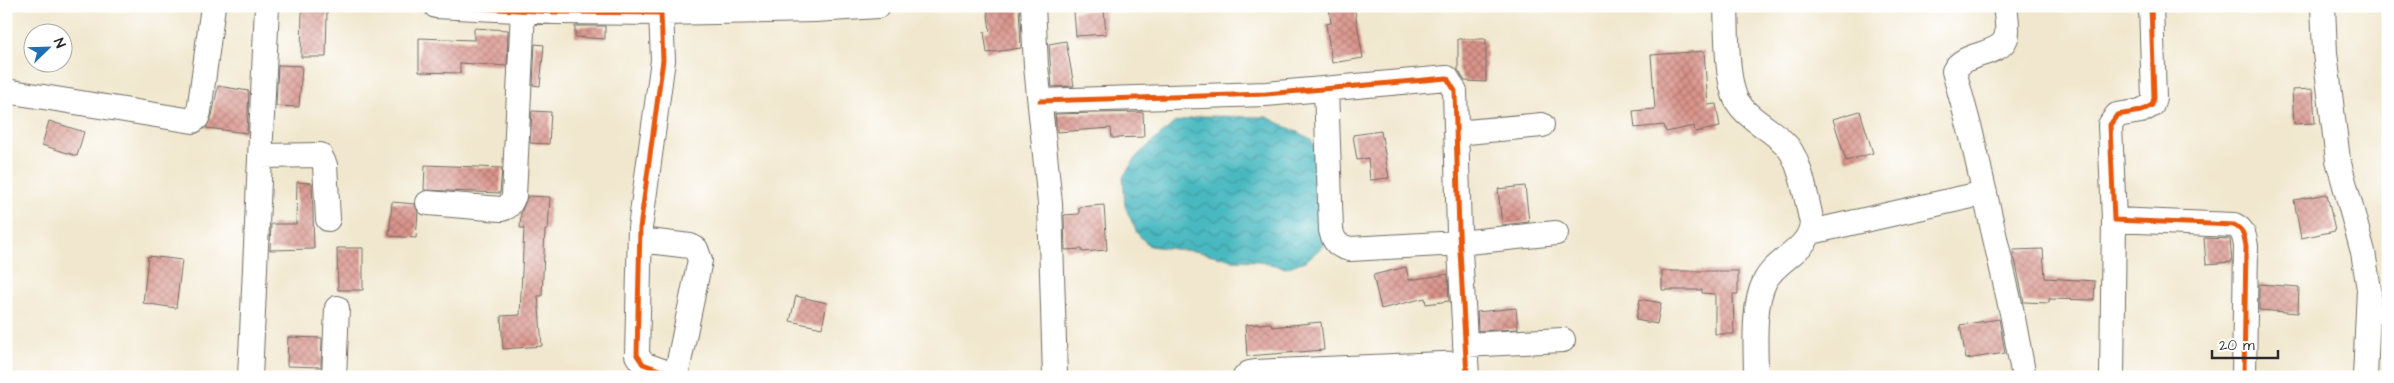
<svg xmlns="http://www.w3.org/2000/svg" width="2394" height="383" font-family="'Architects Daughter',sans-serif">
<defs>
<pattern id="water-waves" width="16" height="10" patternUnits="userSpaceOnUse" patternTransform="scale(1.25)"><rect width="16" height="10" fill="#4ab9c1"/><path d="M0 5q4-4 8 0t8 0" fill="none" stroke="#3e979d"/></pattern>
<pattern id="building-cross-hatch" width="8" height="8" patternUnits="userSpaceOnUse" patternTransform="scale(1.25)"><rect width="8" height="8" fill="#da948b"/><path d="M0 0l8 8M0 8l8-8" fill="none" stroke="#b17972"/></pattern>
</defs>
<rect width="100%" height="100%" fill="#fff"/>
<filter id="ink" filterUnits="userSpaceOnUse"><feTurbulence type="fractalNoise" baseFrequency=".02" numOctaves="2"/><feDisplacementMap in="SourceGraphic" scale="10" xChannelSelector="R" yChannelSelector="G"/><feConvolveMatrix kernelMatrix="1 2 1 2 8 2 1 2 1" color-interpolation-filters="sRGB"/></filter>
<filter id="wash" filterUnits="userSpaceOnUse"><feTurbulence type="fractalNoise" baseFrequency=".0096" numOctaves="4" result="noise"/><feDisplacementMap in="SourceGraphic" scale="20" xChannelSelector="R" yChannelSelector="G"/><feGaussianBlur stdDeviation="1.12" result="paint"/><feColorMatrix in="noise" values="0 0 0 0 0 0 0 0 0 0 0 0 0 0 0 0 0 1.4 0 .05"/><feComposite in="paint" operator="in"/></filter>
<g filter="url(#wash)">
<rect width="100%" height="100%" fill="#f1e7ce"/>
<path fill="url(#water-waves)" stroke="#3a7276" d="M 1201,116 L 1267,117 L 1311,139 L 1317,152 L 1324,245 L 1307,260 L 1286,268 L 1259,261 L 1233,260 L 1200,252 L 1149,246 L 1137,233 L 1125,206 L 1123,177 L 1137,156 L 1174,123 Z"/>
<g id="blocks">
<path fill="url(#building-cross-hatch)" d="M 987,6 L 1019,6 L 1021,48 L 987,53 L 984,32 L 990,31 Z
M 1329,6 L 1354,6 L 1363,58 L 1332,63 L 1326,24 L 1331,23 Z
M 1104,9 L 1106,34 L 1076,36 L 1074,12 Z
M 302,11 L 327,12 L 326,57 L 301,57 Z
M 575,26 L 605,26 L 605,39 L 575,37 Z
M 474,28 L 508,30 L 507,66 L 460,63 L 460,73 L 419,72 L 419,38 L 474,40 Z
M 1458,39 L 1486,39 L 1486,82 L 1465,81 L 1458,70 Z
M 1066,41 L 1074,86 L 1052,87 L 1049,44 Z
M 535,44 L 544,45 L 540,86 L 533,85 Z
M 1704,51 L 1708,105 L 1716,104 L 1720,127 L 1695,132 L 1694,126 L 1666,132 L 1664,125 L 1635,128 L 1633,111 L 1655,109 L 1651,55 Z
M 278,65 L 302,66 L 299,107 L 276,106 Z
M 218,86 L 249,91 L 247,133 L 206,128 L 212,116 Z
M 2313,89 L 2315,123 L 2294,124 L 2292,90 Z
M 532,111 L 551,112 L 549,144 L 530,143 Z
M 1860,111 L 1873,153 L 1846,161 L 1833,119 Z
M 1143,112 L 1144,137 L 1112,138 L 1111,128 L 1057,132 L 1055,114 Z
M 49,121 L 84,132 L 77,156 L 42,145 Z
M 1381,131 L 1389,178 L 1370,180 L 1368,158 L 1357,160 L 1353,135 Z
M 425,165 L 502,168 L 500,193 L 424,190 Z
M 297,182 L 312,183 L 314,249 L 270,250 L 271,224 L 296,224 Z
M 1525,186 L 1529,222 L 1502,225 L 1498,189 Z
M 2327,194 L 2335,231 L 2301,238 L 2294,200 Z
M 528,196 L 550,197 L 548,230 L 545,230 L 542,296 L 538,296 L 542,346 L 503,349 L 501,316 L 520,315 L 524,228 L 520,228 L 521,213 Z
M 392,202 L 415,204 L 418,212 L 416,238 L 389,236 Z
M 1104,205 L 1107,250 L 1082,252 L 1082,249 L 1065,250 L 1064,215 L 1079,214 L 1079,207 Z
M 2204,238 L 2230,239 L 2232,262 L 2206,264 Z
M 337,248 L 363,248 L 363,290 L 338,290 Z
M 2043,249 L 2045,278 L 2095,281 L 2094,300 L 2049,299 L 2049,303 L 2024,302 L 2013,250 Z
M 148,256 L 182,260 L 176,308 L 143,303 Z
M 1406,267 L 1409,280 L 1448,274 L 1449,301 L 1426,304 L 1425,298 L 1381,309 L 1373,275 Z
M 1662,271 L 1738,271 L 1738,294 L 1733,294 L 1734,334 L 1715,334 L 1715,294 L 1702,293 L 1702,290 L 1662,290 Z
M 2259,284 L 2299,287 L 2298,313 L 2259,310 Z
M 796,296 L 827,303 L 822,328 L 790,321 Z
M 1640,299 L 1661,303 L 1657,324 L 1636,320 Z
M 1516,308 L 1518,329 L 1478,331 L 1477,312 Z
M 1999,319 L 2005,353 L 1966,359 L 1960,325 Z
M 1321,322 L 1324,350 L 1247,356 L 1245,325 L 1271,323 L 1272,327 Z
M 288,337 L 322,338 L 321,367 L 287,366 Z"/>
</g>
</g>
<g filter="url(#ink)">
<use href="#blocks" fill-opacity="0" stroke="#706d64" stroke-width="1"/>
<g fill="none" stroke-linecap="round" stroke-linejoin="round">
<defs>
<path id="street" d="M 436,6 L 554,12 L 661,13 L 663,60 L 640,228 L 637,355 L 643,364 L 679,377
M 1033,6 L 1036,66 L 1050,204 L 1055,377
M 1726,6 C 1727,31 1726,81 1737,101 C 1749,121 1773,129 1788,147 C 1801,163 1807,202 1812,223 C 1810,250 1777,258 1765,281 C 1752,306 1756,349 1756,377
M 2005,6 C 2006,15 2009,29 2006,38 C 1999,57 1964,51 1954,71 L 1972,137 L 2012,313 L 2024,377
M 2151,6 L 2154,98 L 2152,105 L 2141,111 L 2117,115 L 2110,125 L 2114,220 L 2234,225 C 2244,230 2244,236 2246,246 L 2244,377
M 2323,6 L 2325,53 L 2338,160 L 2363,252 L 2369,289 L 2365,377
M 661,13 L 815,10 L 878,6
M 1326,89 L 1331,230 C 1334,243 1338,246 1350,249 L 1459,243 L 1556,233
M 6,91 L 193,121 L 197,118 L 199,112 L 213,6
M 1040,101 L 1266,94 L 1447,78 L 1455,91 L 1459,232 L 1467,377
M 1456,133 L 1542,125
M 261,156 L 320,155 L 325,165 L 328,219
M 428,203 L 501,209 C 509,208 511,203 514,196 L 523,10
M 1811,232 L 1985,193
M 640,240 L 690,246 L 696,249 L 700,260 L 676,376
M 1465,345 L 1563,340
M 250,377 L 267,6
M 334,377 L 337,308
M 1245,377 L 1249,373 L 1255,372 L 1466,363
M 2112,377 L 2114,220"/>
</defs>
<use href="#street" stroke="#706d64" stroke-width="26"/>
<use href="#street" stroke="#fff" stroke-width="24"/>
<defs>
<path id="cycleway" d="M 436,6 L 554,12 L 661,13 L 663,60 L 640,228 L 637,355 L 643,364 L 679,377
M 2151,6 L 2154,98 L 2152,105 L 2141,111 L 2117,115 L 2110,125 L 2114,220 L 2234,225 C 2244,230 2244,236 2246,246 L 2244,377
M 1040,101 L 1266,94 L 1447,78 L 1455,91 L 1459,232 L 1467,377"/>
</defs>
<use href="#cycleway" stroke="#fff" stroke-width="8"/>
<use href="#cycleway" stroke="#e8590c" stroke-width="5"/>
</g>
</g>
<rect width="2394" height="383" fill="none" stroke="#fff" stroke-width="25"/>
<g transform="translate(48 48) rotate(67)"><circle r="24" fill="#ffffff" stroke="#aaaaaa"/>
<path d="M0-4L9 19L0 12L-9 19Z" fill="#1f6fb2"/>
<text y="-8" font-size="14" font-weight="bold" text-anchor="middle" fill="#2b2b2b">N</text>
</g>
<path d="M2212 350v8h66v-8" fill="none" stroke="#2b2b2b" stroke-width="2.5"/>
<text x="2219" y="350" font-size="15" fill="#2b2b2b" stroke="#ffffff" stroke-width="4" paint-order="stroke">20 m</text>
</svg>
